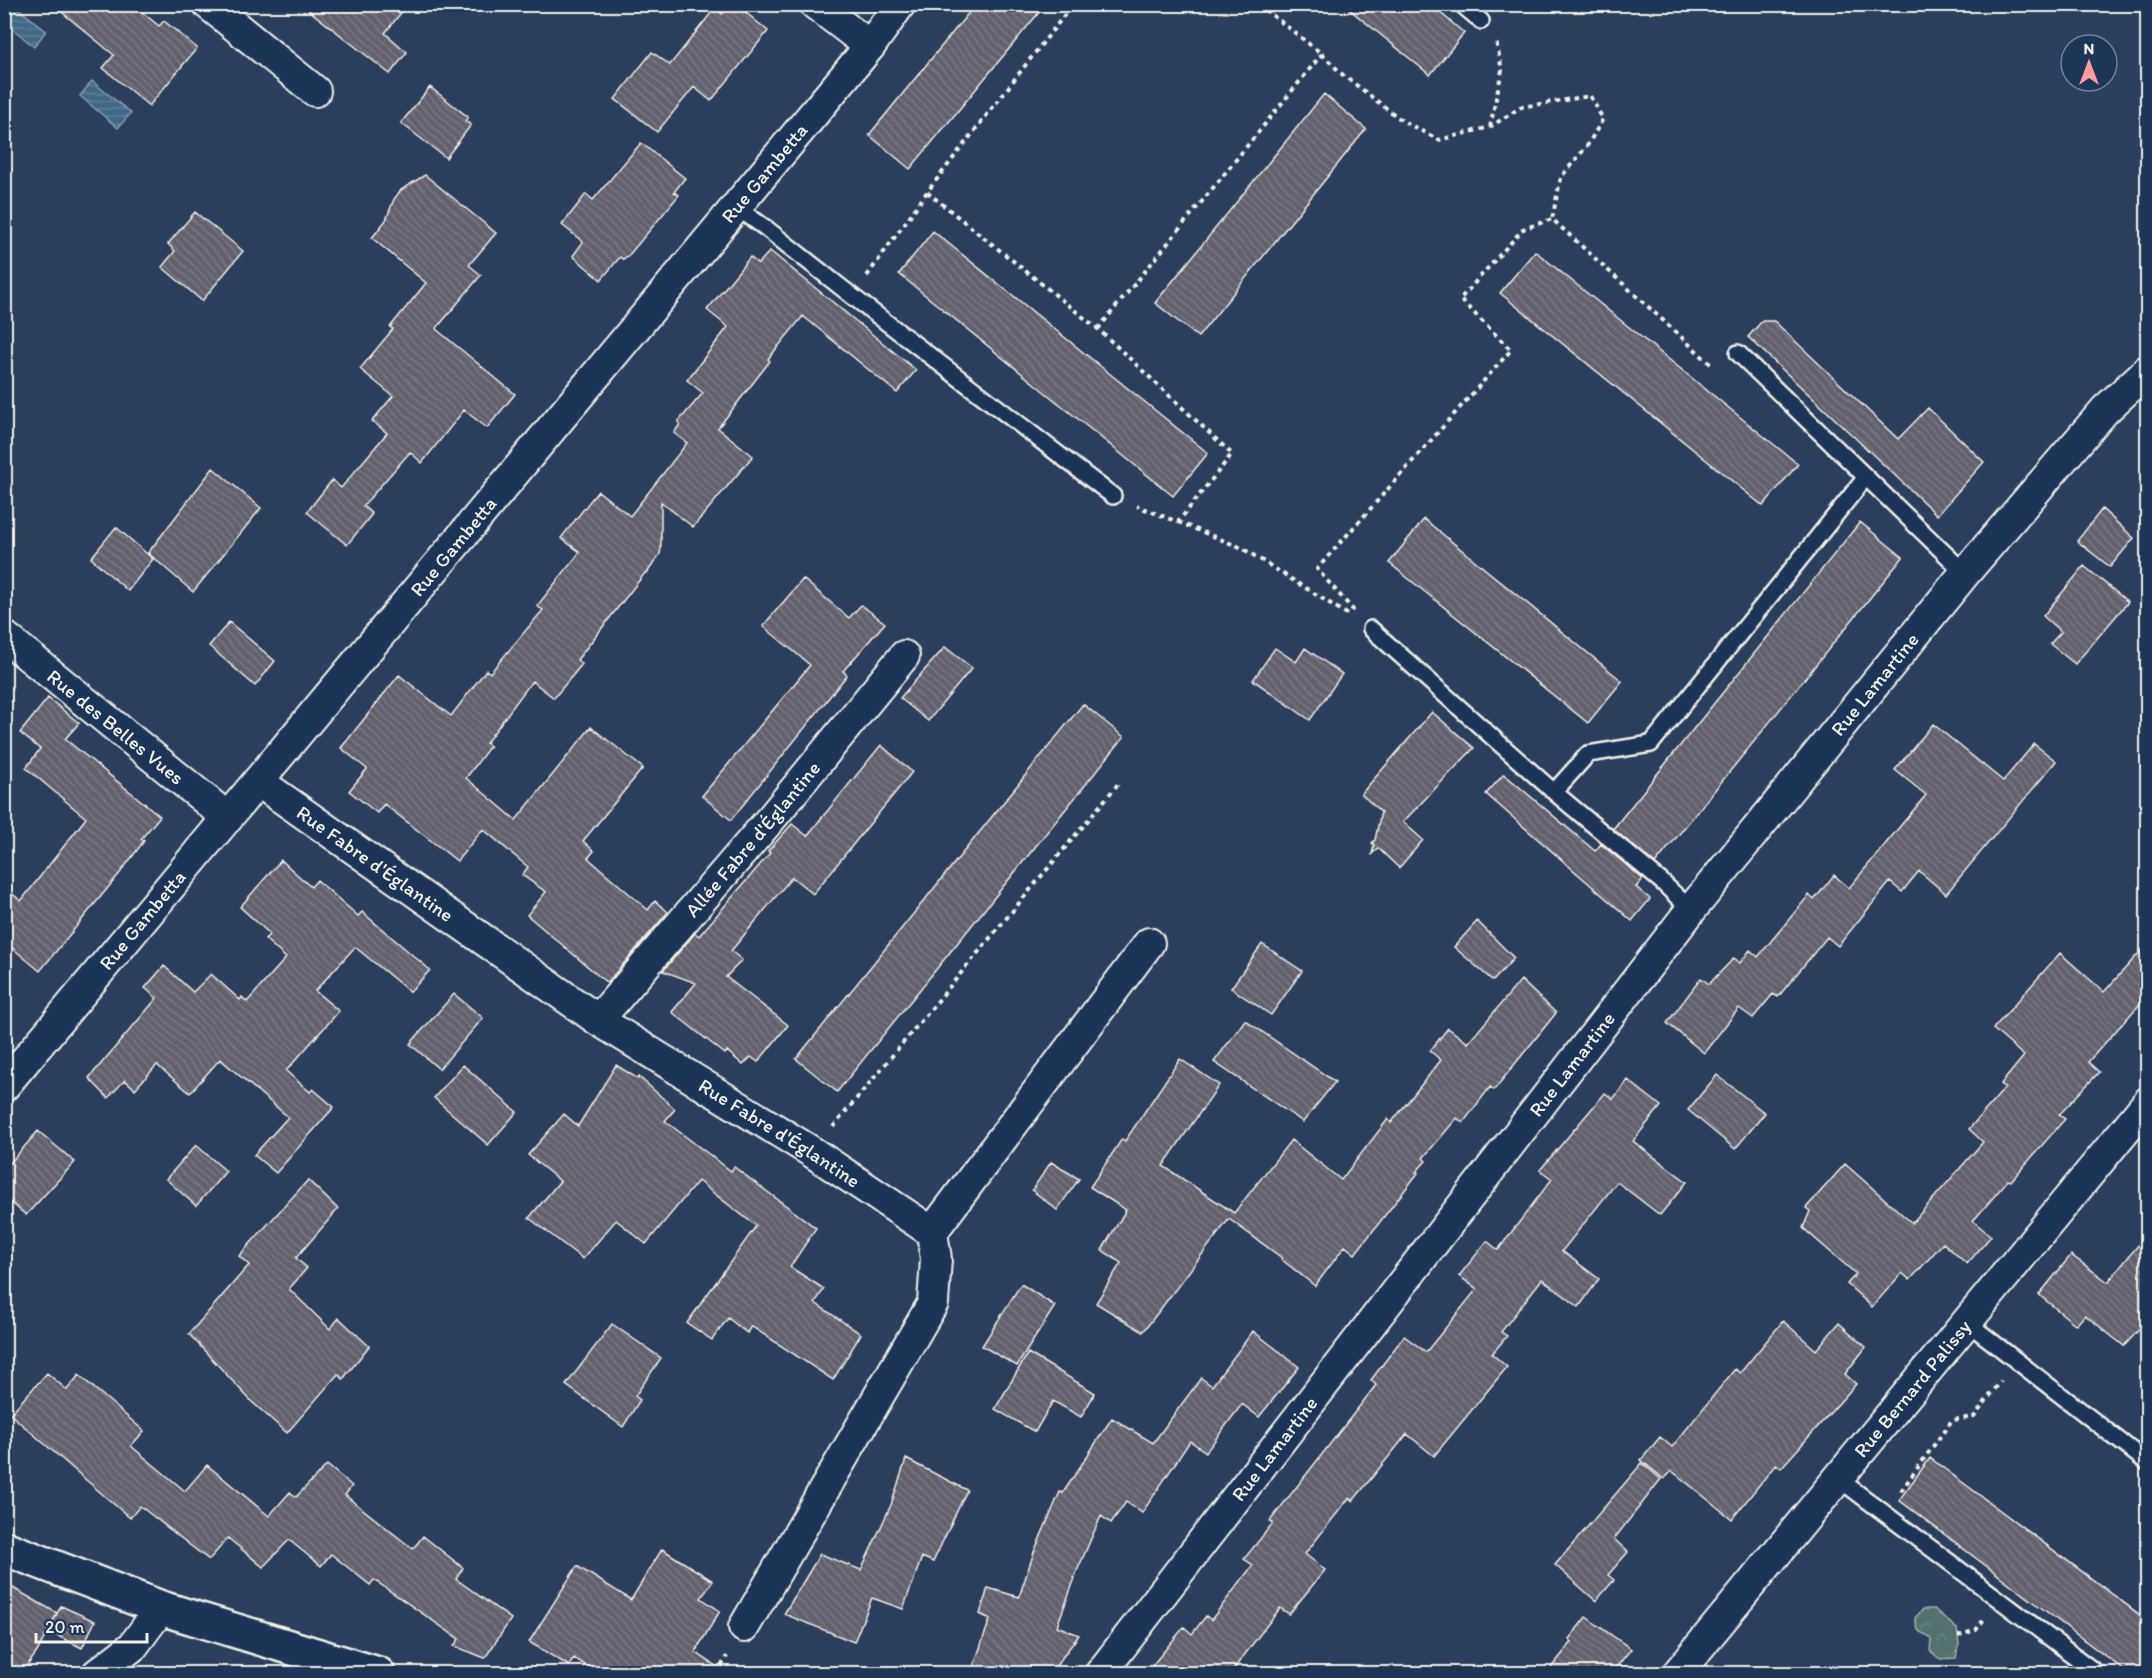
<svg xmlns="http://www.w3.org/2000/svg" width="2152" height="1678" font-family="Itim,sans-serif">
<defs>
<pattern id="park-crowns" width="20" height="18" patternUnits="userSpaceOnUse" patternTransform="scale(1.5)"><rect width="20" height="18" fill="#526f6d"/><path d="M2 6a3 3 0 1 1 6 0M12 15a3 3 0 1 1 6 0" fill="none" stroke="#6c8482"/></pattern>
<pattern id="water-rules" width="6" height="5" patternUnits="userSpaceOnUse" patternTransform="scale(1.5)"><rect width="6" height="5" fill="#416788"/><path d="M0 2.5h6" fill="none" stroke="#5d7d99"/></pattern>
<pattern id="building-back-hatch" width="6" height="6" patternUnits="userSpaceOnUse" patternTransform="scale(1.5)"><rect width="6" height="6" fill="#62606d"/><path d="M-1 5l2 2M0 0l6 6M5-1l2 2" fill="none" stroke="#797782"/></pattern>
</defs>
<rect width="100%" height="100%" fill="#2b3e5b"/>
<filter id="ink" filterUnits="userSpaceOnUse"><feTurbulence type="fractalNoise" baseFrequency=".0167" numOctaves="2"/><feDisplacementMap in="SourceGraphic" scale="12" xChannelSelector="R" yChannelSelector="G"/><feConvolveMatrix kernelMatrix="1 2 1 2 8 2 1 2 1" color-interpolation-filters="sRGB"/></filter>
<g filter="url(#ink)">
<path fill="url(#park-crowns)" stroke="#a3b0aa" stroke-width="1.5" d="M 1923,1609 L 1934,1609 L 1957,1629 L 1959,1644 L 1956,1658 L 1940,1659 L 1930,1651 L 1931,1639 L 1918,1630 L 1915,1618 Z"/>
<path fill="url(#water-rules)" stroke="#899eae" stroke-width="1.5" d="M 11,4 L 14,5 L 46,31 L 34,47 L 5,22 L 5,12 Z
M 92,81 L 131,113 L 118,128 L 80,96 Z"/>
<path fill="url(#building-back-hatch)" stroke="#f4f1e8" stroke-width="1.5" d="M 52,4 L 132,4 L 159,26 L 164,21 L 197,48 L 149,106 L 103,68 L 114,55 Z
M 301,4 L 408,4 L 385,33 L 407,52 L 390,74 Z
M 976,4 L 1046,4 L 910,169 L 869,135 Z
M 1343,4 L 1430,4 L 1464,33 L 1430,75 Z
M 728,6 L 734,11 L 738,6 L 768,31 L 711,101 L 694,87 L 657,132 L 615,99 L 652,52 L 670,65 L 715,8 L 722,14 Z
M 430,87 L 468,117 L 465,121 L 471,125 L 446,158 L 401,123 Z
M 1324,94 L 1366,129 L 1198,337 L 1155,303 Z
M 641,143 L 685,178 L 674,192 L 679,195 L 629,255 L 623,259 L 620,257 L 601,280 L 573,256 L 583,242 L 562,225 L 586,194 L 593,200 Z
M 425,175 L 496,233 L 469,265 L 481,275 L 436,329 L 515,394 L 487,428 L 464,410 L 422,463 L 410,452 L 363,506 L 372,514 L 347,545 L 307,512 L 332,480 L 341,488 L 387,433 L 372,421 L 393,396 L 360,369 L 393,329 L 390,327 L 426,283 L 372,238 L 386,220 L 394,199 L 401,190 Z
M 195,212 L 243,251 L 202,301 L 162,267 L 175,251 L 168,244 Z
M 933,231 L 1208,453 L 1173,496 L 899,274 Z
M 770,251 L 916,370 L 897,393 L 803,316 L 768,359 L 770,361 L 718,428 L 753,456 L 693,527 L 661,502 L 661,548 L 660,554 L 647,573 L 645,573 L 577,660 L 582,664 L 554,698 L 532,681 L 486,743 L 490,746 L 466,778 L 516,820 L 591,727 L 643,768 L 583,841 L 594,851 L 588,858 L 648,910 L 655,901 L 668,912 L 607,983 L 527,915 L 546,892 L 522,875 L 528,867 L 483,829 L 457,861 L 384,804 L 377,813 L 349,791 L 367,769 L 341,748 L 399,675 L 451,716 L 486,670 L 490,673 L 543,610 L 537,606 L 580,552 L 561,538 L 598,491 L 630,516 L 687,443 L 674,433 L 680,424 L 678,422 L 703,393 L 687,380 L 728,327 L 707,310 L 750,257 L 758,264 Z
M 1535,251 L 1798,464 L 1763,506 L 1500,293 Z
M 1762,321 L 1774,321 L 1898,439 L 1928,408 L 1984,462 L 1937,515 L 1748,337 Z
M 213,468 L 261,508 L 193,592 L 148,553 Z
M 2102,509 L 2134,538 L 2110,567 L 2077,541 Z
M 1424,519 L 1622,681 L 1588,723 L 1389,563 Z
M 1860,522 L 1903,557 L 1655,864 L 1613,829 Z
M 116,527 L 153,559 L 128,591 L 91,558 Z
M 2084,566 L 2128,602 L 2075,664 L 2050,644 L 2061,632 L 2043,616 Z
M 803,579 L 849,618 L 861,605 L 885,623 L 843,671 L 847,675 L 731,820 L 702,796 L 810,665 L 763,626 Z
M 229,622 L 275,661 L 255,686 L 209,646 Z
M 945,647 L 972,668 L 928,721 L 900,698 Z
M 1275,648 L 1296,662 L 1305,648 L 1342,674 L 1310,720 L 1253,680 Z
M 48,698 L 79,723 L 65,739 L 160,816 L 141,839 L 144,841 L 120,873 L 40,971 L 4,941 L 4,887 L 21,901 L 86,818 L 26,768 L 40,749 L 20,733 Z
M 1083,704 L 1124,737 L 837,1092 L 796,1059 Z
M 1432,712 L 1474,748 L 1403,822 L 1423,840 L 1399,868 L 1378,848 L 1372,854 L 1374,845 L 1372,843 L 1375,840 L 1381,812 L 1361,794 Z
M 1933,724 L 2003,781 L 2034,744 L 2056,761 L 1946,894 L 1919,871 L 1902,892 L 1890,882 L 1838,946 L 1827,937 L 1778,997 L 1773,994 L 1753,1018 L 1739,1008 L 1704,1053 L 1667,1023 L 1701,978 L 1709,984 L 1734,958 L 1740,963 L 1750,950 L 1758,957 L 1809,895 L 1814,900 L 1834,875 L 1849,888 L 1926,795 L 1895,770 Z
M 881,745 L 912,772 L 813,894 L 792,877 L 731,951 L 742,960 L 726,977 L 788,1025 L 758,1062 L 751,1057 L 743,1065 L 727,1051 L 725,1054 L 672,1012 L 696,983 L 663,971 L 695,933 L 699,936 L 770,853 L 768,851 L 792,824 L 807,836 Z
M 1504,774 L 1595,851 L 1601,844 L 1643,879 L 1636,887 L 1650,899 L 1632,921 L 1486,794 Z
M 281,860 L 311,887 L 317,880 L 358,916 L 362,912 L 430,970 L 410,992 L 355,947 L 315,991 L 339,1011 L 286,1071 L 310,1092 L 313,1089 L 334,1107 L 276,1173 L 254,1155 L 288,1117 L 220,1059 L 190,1093 L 157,1065 L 135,1089 L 125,1080 L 108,1098 L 89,1078 L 157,998 L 145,988 L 164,966 L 193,992 L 211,974 L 240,1000 L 242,997 L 247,1002 L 286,958 L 265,939 L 270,934 L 240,907 Z
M 1477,921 L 1514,958 L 1493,981 L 1454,947 Z
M 2148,943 L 2148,995 L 2088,1062 L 2099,1072 L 2059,1115 L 2065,1119 L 2011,1181 L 2008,1180 L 1973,1221 L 1991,1236 L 1967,1264 L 1943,1243 L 1910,1280 L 1902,1273 L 1872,1307 L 1847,1284 L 1856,1274 L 1803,1228 L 1810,1211 L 1806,1208 L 1845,1164 L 1912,1223 L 1983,1142 L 1969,1129 L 2005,1088 L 2001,1084 L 2024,1056 L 1993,1029 L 2060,953 L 2104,992 Z
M 1262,944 L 1302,971 L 1271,1015 L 1231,988 Z
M 1521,980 L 1556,1013 L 1494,1090 L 1490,1087 L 1463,1123 L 1457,1118 L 1423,1158 L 1426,1161 L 1416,1172 L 1418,1173 L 1355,1254 L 1345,1246 L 1315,1286 L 1281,1259 L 1282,1258 L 1229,1219 L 1143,1332 L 1096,1303 L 1121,1263 L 1102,1250 L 1126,1210 L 1090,1187 L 1122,1139 L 1125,1141 L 1180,1059 L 1219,1085 L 1163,1166 L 1234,1213 L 1291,1140 L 1341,1180 L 1388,1119 L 1391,1123 L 1441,1060 L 1430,1051 L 1448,1028 L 1468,1043 Z
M 454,994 L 483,1018 L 439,1069 L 410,1044 Z
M 1245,1020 L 1335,1082 L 1303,1122 L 1214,1062 Z
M 463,1065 L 517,1112 L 488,1145 L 434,1098 Z
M 616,1065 L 638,1079 L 639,1077 L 675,1109 L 665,1121 L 731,1171 L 734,1167 L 816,1228 L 790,1267 L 824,1289 L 815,1303 L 861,1334 L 833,1380 L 751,1326 L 747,1333 L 728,1318 L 712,1340 L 687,1323 L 756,1226 L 698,1181 L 646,1244 L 616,1220 L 583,1259 L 529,1218 L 560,1181 L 528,1155 L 564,1114 L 578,1126 Z
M 1717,1075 L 1765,1113 L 1735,1149 L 1688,1110 Z
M 1628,1080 L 1661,1106 L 1633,1141 L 1687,1182 L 1660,1215 L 1617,1182 L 1562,1251 L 1599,1279 L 1579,1307 L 1542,1279 L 1501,1332 L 1507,1336 L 1492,1354 L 1507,1367 L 1434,1456 L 1407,1434 L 1353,1501 L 1349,1498 L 1305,1554 L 1325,1570 L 1289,1614 L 1280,1608 L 1230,1674 L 1145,1674 L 1184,1627 L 1192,1634 L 1206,1616 L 1211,1620 L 1253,1565 L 1244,1559 L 1273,1523 L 1270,1521 L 1376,1385 L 1371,1380 L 1404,1336 L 1426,1352 L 1477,1289 L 1459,1276 L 1487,1241 L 1498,1250 L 1552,1179 L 1540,1170 L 1605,1093 L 1613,1099 Z
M 38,1131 L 75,1162 L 26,1215 L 4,1197 L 4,1170 Z
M 196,1145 L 226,1171 L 196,1206 L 166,1179 Z
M 1051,1162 L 1079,1179 L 1057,1210 L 1032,1190 Z
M 308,1180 L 338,1209 L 296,1258 L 307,1268 L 289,1289 L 330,1329 L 339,1318 L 369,1346 L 343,1379 L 338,1374 L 287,1433 L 252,1402 L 189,1334 L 249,1265 L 239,1256 Z
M 2148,1233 L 2148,1320 L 2124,1346 L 2085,1315 L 2076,1325 L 2039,1295 L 2071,1255 L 2108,1282 Z
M 1021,1284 L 1055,1306 L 1017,1366 L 982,1346 Z
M 1783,1321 L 1816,1350 L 1839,1323 L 1866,1347 L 1845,1374 L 1856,1384 L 1781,1468 L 1776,1464 L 1732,1519 L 1672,1471 L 1664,1479 L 1641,1460 L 1660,1437 L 1672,1447 L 1735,1369 L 1740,1373 Z
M 612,1324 L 661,1358 L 635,1396 L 640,1400 L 623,1427 L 566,1385 Z
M 1253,1331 L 1299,1367 L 1259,1417 L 1242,1404 L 1206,1452 L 1190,1441 L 1142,1513 L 1126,1502 L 1111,1523 L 1101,1516 L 1074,1578 L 1075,1578 L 1057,1626 L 1079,1635 L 1050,1674 L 971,1674 L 990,1619 L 980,1614 L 988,1588 L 1019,1597 L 1034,1552 L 1060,1492 L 1063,1493 L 1112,1418 L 1153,1443 L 1201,1378 L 1212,1386 Z
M 1028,1353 L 1095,1393 L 1081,1417 L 1053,1401 L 1035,1432 L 995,1409 Z
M 47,1373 L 67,1390 L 79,1375 L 144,1431 L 131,1446 L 185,1491 L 207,1465 L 269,1516 L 290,1492 L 296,1497 L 327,1465 L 352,1486 L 345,1495 L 413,1549 L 423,1536 L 463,1568 L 456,1579 L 511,1619 L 485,1658 L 454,1646 L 459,1639 L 374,1580 L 370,1585 L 331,1554 L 321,1566 L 289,1540 L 263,1567 L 228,1538 L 209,1560 L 140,1506 L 130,1518 L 10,1414 Z
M 1930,1458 L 2148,1621 L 2148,1674 L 2129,1674 L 1899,1500 Z
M 906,1459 L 967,1490 L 933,1562 L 922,1557 L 903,1609 L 872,1598 L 854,1642 L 784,1614 L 820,1554 L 861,1570 L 891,1505 Z
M 1642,1463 L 1661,1479 L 1614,1539 L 1628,1552 L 1608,1575 L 1614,1580 L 1596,1601 L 1555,1565 Z
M 662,1549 L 713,1581 L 701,1598 L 720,1611 L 695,1652 L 728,1674 L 599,1674 L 574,1658 L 569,1666 L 529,1642 L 577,1566 L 631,1600 Z
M 4,1583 L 57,1613 L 37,1652 L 21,1674 L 4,1674 Z
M 61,1606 L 95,1621 L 82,1648 L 48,1631 Z
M 1586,1617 L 1631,1649 L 1611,1674 L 1546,1674 L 1572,1642 L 1569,1639 Z"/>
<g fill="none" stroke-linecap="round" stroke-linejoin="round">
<defs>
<path id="service" d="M 1461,4 L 1481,21
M 736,207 L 767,229 L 852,296 L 1113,496
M 1738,353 L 1965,573
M 1371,629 L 1554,792 L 1662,882 L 1691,910
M 1554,792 L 1588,754 L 1651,744 L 1866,477
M 1968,1323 L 2148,1463
M 1839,1479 L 2098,1674"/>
<g id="minor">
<path d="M 208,4 L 315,91"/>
<path d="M 815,4 L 870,46"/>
<path id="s1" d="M 4,636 L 228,818"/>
<path id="s2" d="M 259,782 L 598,1020 L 812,1152 L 932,1232 L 936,1259 L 933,1303 L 744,1627"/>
<path id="s3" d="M 598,1020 L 774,815 L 904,656"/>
<path id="s4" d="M 4,1086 L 830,94 L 870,46 L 900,4"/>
<path d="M 932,1232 L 1149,943"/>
<path d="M 97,1674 L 133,1646 L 161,1608"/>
<path id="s5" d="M 1100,1674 L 1691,910 L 1965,573 L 2105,410 L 2148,370"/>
<path id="s6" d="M 1677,1674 L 2148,1102"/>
</g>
<path id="tertiary" d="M 4,1548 L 161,1608 L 378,1674"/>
</defs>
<use href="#service" stroke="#f4f1e8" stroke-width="20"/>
<use href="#minor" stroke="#f4f1e8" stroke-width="34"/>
<use href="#tertiary" stroke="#f4f1e8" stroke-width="38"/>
<path stroke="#f4f1e8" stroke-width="4" stroke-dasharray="4.5 4.5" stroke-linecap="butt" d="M 1258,4 L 1322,54 L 1343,75 L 1403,121 L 1439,140 L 1490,127 L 1521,107 L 1590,96 L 1603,119 L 1587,146 L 1561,177 L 1552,219
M 1490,127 L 1502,70 L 1496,41
M 927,192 L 1098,329 L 1232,454 L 1178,522 L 1137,506
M 867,276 L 927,192 L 1073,4
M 1098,329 L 1322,54
M 1178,522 L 1242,548 L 1350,616
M 1354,611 L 1317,569 L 1511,350 L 1460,299 L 1523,229 L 1552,219 L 1713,366
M 833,1127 L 1118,784
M 1901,1491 L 1952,1420 L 1974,1417 L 2001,1381
M 1958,1636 L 1976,1630 L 1984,1619
M 717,1674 L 727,1656"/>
<use href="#service" stroke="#1d3557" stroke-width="15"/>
<use href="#minor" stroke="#1d3557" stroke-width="30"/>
<use href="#tertiary" stroke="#1d3557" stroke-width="33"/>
</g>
</g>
<g text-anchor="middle" stroke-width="5" stroke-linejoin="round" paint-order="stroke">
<g font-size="20" fill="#f4f1e8" stroke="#1d3557">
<text dy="7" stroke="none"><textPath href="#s4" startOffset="1188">Rue Gambetta</textPath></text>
<text dy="7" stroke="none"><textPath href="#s4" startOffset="702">Rue Gambetta</textPath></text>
<text dy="7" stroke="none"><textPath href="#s5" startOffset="1257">Rue Lamartine</textPath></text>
<text dy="7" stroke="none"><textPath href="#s1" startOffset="144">Rue des Belles Vues</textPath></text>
<text dy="7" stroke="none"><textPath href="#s3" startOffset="238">Allée Fabre d'Églantine</textPath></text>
<text dy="7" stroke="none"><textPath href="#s2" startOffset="142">Rue Fabre d'Églantine</textPath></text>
<text dy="7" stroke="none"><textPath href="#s4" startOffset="216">Rue Gambetta</textPath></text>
<text dy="7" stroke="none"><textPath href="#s5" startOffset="771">Rue Lamartine</textPath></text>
<text dy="7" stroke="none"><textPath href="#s2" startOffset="628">Rue Fabre d'Églantine</textPath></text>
<text dy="7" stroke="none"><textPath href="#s6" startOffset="370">Rue Bernard Palissy</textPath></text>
<text dy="7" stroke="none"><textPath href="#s5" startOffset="285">Rue Lamartine</textPath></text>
</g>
</g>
<rect width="2152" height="1678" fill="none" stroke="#1d3557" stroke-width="24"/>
<rect x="12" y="12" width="2128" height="1654" fill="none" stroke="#f4f1e8" stroke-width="2" filter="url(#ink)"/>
<g transform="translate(2089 63)"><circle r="28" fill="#1d3557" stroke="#738091" stroke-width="1.5"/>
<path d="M0-4.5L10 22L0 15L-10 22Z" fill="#ff9aa2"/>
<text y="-9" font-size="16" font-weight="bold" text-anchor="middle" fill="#f4f1e8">N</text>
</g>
<path d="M36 1633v9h111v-9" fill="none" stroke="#f4f1e8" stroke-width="3"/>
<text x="45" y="1633" font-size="18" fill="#f4f1e8" stroke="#1d3557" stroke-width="4.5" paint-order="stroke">20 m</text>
</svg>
